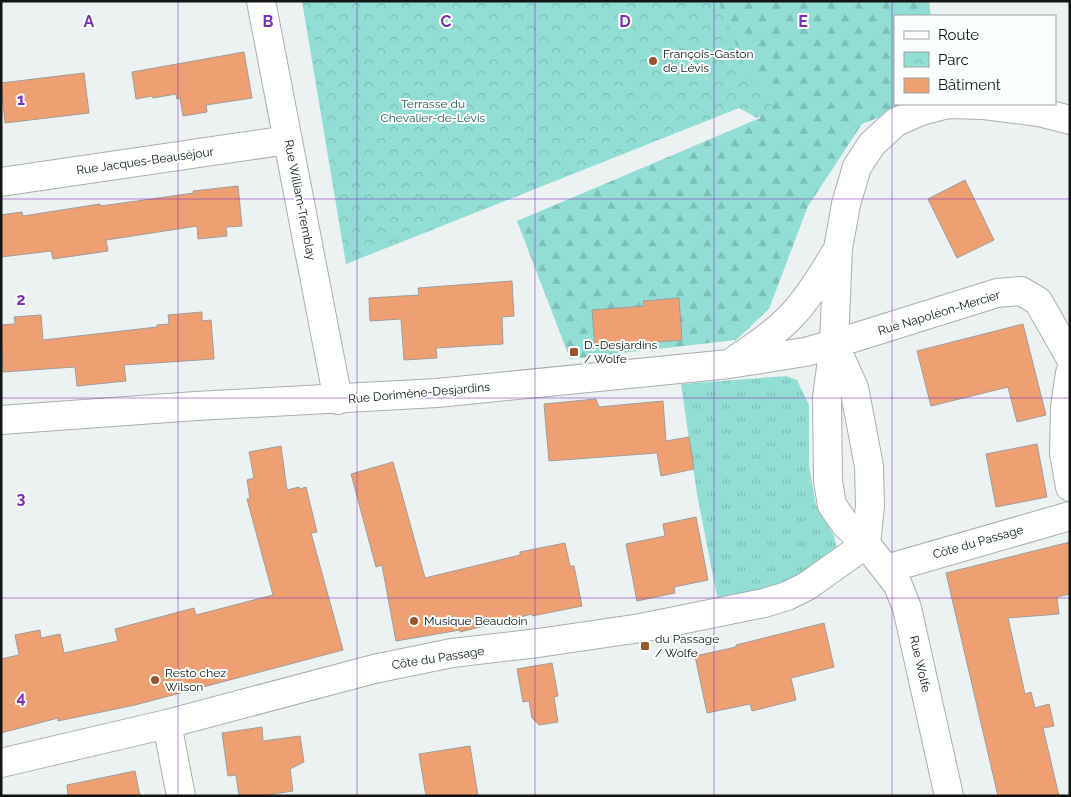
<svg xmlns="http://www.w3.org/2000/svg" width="1071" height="797" font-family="Raleway,sans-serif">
<defs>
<pattern id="grass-tufts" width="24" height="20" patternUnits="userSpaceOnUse" patternTransform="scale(1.25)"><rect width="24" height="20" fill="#92ded5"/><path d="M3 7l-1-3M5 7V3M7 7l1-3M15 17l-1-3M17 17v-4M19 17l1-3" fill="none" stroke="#7dbeb6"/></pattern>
<pattern id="forest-firs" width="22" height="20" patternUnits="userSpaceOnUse" patternTransform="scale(1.25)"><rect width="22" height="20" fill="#92ded5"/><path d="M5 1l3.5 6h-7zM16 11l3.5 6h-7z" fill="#7dbeb6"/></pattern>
<pattern id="park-crowns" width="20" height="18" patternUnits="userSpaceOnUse" patternTransform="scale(1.25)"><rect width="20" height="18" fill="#92ded5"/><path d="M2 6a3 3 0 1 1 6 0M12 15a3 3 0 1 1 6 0" fill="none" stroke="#7dbeb6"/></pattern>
</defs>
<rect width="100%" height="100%" fill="#ecf2f1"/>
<path fill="url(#grass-tufts)" d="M 786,376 L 797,380 L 809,405 L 809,466 L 816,505 L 834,536 L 837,549 L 794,583 L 718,601 L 697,494 L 681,384 Z"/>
<path fill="url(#forest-firs)" d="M 718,1 L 929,1 L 931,16 L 895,16 L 895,104 L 912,104 L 862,124 L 808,206 L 769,309 L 736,340 L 570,359 L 517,221 L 760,118 Z"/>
<path fill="url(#park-crowns)" d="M 302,1 L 718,1 L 752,82 L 769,88 L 772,105 L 757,118 L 739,108 L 346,264 Z"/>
<path fill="#efa073" stroke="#a19c99" d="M 244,52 L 252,98 L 206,105 L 207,112 L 183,116 L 180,98 L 177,99 L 176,94 L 153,98 L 152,96 L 136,99 L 132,72 Z
M 84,73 L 89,113 L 5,123 L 1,83 Z
M 965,180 L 994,240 L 957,258 L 928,199 Z
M 238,186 L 242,226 L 226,227 L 227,236 L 198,239 L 197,226 L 106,240 L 108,251 L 53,259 L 51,251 L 1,257 L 1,215 L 22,212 L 23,216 L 100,204 L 101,206 L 194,193 L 193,191 Z
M 512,281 L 514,316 L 502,317 L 503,344 L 436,348 L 437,358 L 404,360 L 401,319 L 370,321 L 369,298 L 419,295 L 418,288 Z
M 679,298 L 682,340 L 595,347 L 592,310 L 644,306 L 643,301 Z
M 202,312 L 202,321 L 211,320 L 214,359 L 124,365 L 126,381 L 77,386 L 75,367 L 3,372 L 1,325 L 15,324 L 14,317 L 41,315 L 43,340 L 157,327 L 157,325 L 169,324 L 168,315 Z
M 1023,324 L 1046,415 L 1017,422 L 1008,387 L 931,406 L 917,351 Z
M 596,399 L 599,407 L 663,401 L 666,441 L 689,437 L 694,469 L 661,476 L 657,453 L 549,461 L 544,404 Z
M 1037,444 L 1047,497 L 996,507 L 986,454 Z
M 281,446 L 287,490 L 299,487 L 300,489 L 306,487 L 317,532 L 311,533 L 343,650 L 135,705 L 58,721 L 58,718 L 1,733 L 1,659 L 19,655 L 15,635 L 40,630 L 41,638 L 60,634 L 64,653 L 118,641 L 115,629 L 194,608 L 196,615 L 273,595 L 247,499 L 250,499 L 247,480 L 254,478 L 249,452 Z
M 393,462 L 425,578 L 520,555 L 520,552 L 565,543 L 570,566 L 574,566 L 582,606 L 532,616 L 532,614 L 460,632 L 460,630 L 396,641 L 382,565 L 376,567 L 351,474 Z
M 696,517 L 708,580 L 674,587 L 675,593 L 637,601 L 626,544 L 665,536 L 663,524 Z
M 1070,542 L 1070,594 L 1057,597 L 1059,614 L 1008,618 L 1025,694 L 1031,692 L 1035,708 L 1049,704 L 1054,726 L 1043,728 L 1059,796 L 998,796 L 946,573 Z
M 824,623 L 834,667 L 791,678 L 796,700 L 752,711 L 750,704 L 707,713 L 695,656 L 736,647 L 736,645 Z
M 552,663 L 558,696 L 554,697 L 558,722 L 539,725 L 532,718 L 529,701 L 523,702 L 517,669 Z
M 262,727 L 263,741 L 300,736 L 304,762 L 290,769 L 293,791 L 261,796 L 239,796 L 236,775 L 228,776 L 222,733 Z
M 470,746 L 478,796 L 426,796 L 419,754 Z
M 135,771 L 140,796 L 68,796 L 67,785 Z"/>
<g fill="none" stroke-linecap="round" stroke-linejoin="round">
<defs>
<path id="minor" d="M 261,1 L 338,400
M 1,182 L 288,140
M 834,344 L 997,293 L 1021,291 L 1038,301 L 1070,357
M 1070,373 L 1065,407 L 1064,453 L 1070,487
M 886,569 L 1070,516"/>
<path id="tertiary" d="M 834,344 L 827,398 L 828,481 L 832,505 L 845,524 L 866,544 L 898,585 L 907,608 L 949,796
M 167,724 L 181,796"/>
<path id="secondary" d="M 735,360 C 756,346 778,331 795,312 C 812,293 824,271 837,251
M 1,420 L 196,406 L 437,393 L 729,364 L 805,352 L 834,344
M 1,763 L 167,724 L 374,669 L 452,653 L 538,643 L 641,628 L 764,603 L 787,596 L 807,586 L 866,544 L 870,506 L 869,466 L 854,388 L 834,344 L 838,249 L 846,204 L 857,167 L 872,144 L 896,122 L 921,111 L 948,104 L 984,105 L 1039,112 L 1070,120"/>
</defs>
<use href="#minor" stroke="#a9afae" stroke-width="30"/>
<use href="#tertiary" stroke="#a9afae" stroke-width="30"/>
<use href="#secondary" stroke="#a9afae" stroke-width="30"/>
<use href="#minor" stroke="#fff" stroke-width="28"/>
<use href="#tertiary" stroke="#fff" stroke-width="28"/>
<use href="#secondary" stroke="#fff" stroke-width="28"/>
</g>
<path fill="none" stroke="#7b2cbf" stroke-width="1" stroke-opacity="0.55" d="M 178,1 L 178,796M 357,1 L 357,796M 535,1 L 535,796M 714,1 L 714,796M 892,1 L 892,796M 1,199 L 1070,199M 1,398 L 1070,398M 1,598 L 1070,598"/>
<g fill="#9b552a" stroke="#fbfffe" stroke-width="2">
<circle cx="653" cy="61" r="5"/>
<rect x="569" y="347" width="10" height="10" rx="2.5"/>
<circle cx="414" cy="621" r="5"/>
<rect x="640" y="641" width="10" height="10" rx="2.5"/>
<circle cx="155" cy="680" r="5"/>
</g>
<g text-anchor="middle" stroke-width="4" stroke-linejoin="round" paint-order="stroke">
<g font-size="12" fill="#131515" stroke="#fbfffe" text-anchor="start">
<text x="663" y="58">François-Gaston<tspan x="663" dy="14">de Lévis</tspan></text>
<text x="584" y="349">D.-Desjardins<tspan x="584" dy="14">/ Wolfe</tspan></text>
<text x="424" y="625">Musique Beaudoin</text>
<text x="655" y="643">du Passage<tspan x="655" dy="14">/ Wolfe</tspan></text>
<text x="165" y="677">Resto chez<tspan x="165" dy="14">Wilson</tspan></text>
</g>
<g font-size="12" fill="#265b55" stroke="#fbfffe">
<text x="433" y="108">Terrasse du<tspan x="433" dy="14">Chevalier-de-Lévis</tspan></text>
</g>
<g font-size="12" fill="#131515" stroke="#fbfffe">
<text transform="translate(145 161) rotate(-8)" y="4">Rue Jacques-Beauséjour</text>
<text transform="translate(300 200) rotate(79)" y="4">Rue William-Tremblay</text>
<text transform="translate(939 313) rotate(-17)" y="4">Rue Napoléon-Mercier</text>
<text transform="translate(419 393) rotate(-5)" y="4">Rue Dorimène-Desjardins</text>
<text transform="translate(978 542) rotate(-16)" y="4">Côte du Passage</text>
<text transform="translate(438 658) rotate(-9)" y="4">Côte du Passage</text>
<text transform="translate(920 664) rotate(77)" y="4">Rue Wolfe</text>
</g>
</g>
<g font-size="16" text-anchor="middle" font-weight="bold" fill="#7b2cbf" stroke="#fbfffe" stroke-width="4" stroke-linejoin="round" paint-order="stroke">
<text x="89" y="27">A</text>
<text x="268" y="27">B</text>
<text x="446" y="27">C</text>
<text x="625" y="27">D</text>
<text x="803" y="27">E</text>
<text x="21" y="105">1</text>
<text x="21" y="305">2</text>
<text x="21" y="504">3</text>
<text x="21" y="703">4</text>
</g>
<rect width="1071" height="797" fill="none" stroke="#131515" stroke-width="5"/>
<rect x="894" y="15" width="162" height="90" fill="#fbfffe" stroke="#9ea1a1"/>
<rect x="904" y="31" width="25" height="8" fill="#ffffff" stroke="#9ea1a1"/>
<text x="938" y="40" font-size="15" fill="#131515">Route</text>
<rect x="904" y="52" width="25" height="15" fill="url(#park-crowns)" stroke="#9ea1a1"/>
<text x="938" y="65" font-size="15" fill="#131515">Parc</text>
<rect x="904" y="78" width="25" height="15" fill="#efa073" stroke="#9ea1a1"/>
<text x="938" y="90" font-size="15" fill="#131515">Bâtiment</text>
</svg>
